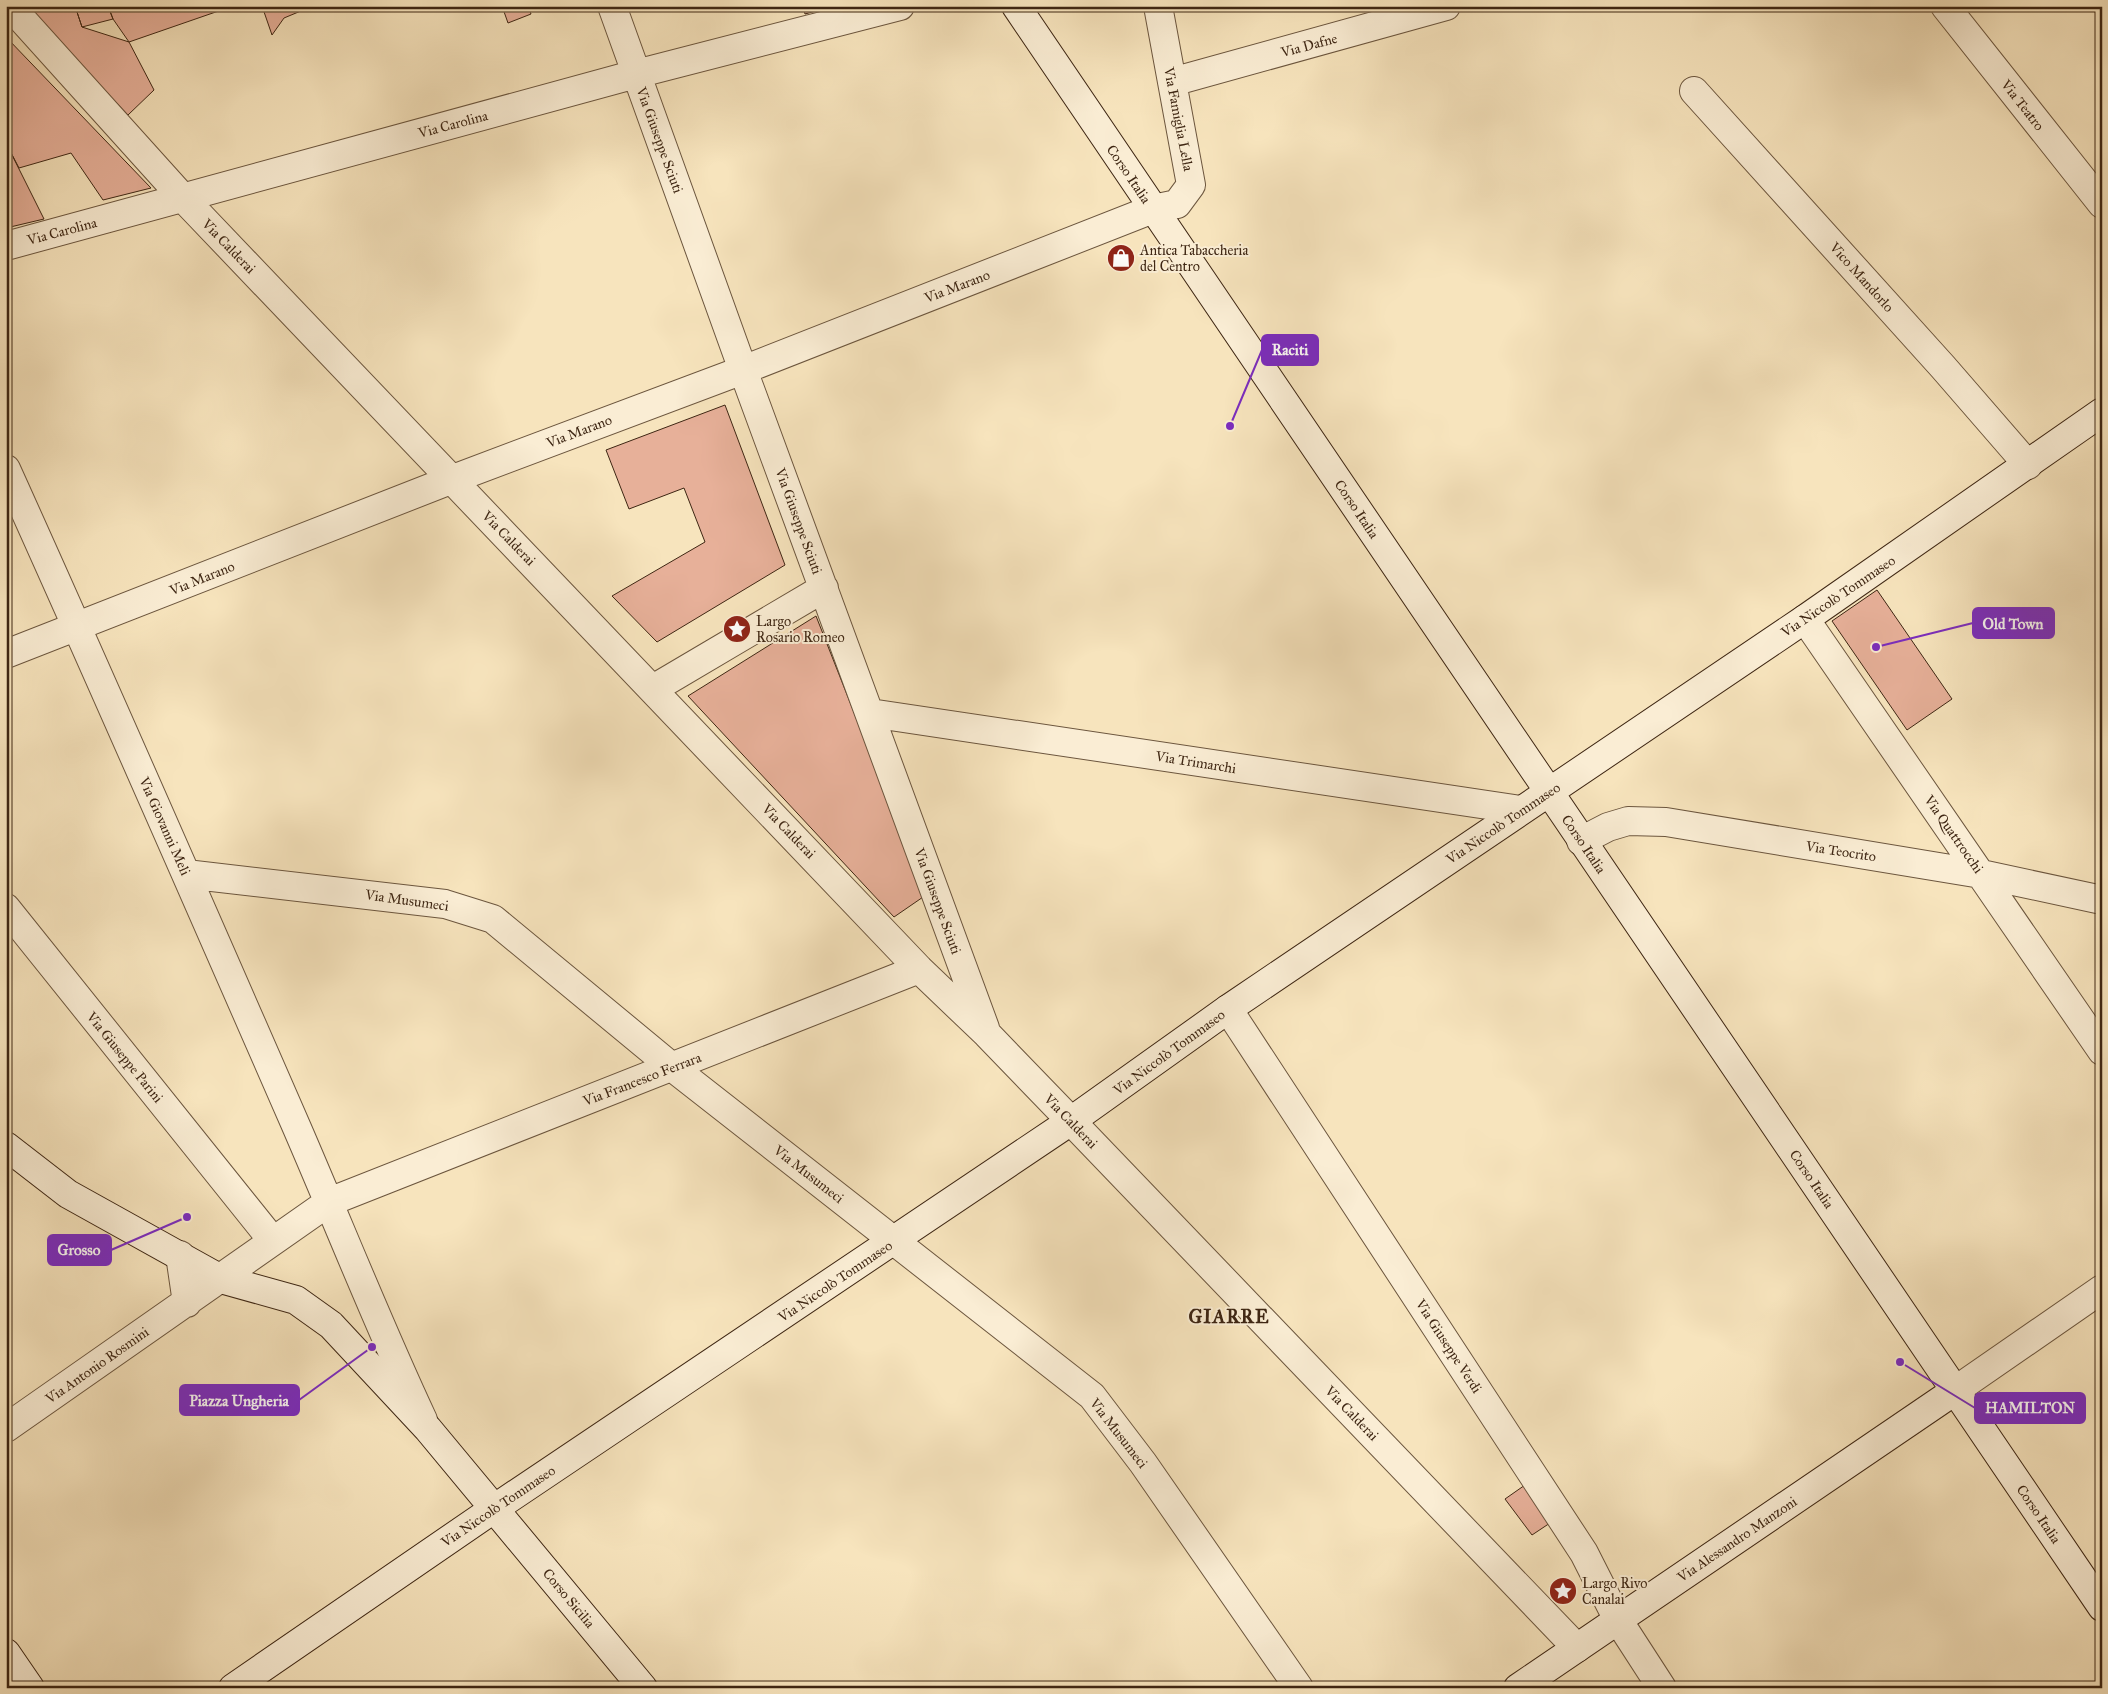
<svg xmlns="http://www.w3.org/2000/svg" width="2108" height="1694" font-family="'IM FELL Great Primer',serif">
<rect width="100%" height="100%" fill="#f7e4bd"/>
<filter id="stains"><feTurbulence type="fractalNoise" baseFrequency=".004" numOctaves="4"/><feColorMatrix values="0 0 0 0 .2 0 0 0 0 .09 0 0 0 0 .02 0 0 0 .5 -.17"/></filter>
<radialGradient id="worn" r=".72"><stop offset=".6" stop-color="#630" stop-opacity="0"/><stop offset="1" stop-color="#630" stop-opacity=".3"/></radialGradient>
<path fill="#e7b099" stroke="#3e2613" d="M 50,6 L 75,6 L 82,27 L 129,42 L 154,90 L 128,115 L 30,13 Z
M 75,6 L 108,6 L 113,19 L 82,27 Z
M 108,6 L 233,6 L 129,42 L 113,19 Z
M 262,6 L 308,6 L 308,8 L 284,18 L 272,35 Z
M 502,6 L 528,6 L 531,14 L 508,23 Z
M 803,6 L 834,6 L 805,14 Z
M 6,37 L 151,188 L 103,200 L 71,153 L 19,168 L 6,143 Z
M 6,143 L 44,219 L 6,228 Z
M 725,405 L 785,565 L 657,642 L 612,596 L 705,542 L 684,488 L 629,509 L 606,450 Z
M 1877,590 L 1952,699 L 1907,730 L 1832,621 Z
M 816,616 L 926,895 L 894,917 L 688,696 Z
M 1525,1485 L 1550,1523 L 1532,1535 L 1505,1499 Z"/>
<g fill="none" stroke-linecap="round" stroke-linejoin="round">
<defs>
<path id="street" d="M 10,6 L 184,199 L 919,969 L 987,1034 L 1071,1121 L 1577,1648
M 612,6 L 743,370 L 985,1028
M 1945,6 L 2102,204
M 1172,82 L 1446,6
M 1694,91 L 1943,367 L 2028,465
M 6,246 L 636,74 L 900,6
M 6,469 C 105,688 201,908 297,1128 C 339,1225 378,1324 423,1420
M 1805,619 L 2102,1051
M 6,654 L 453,479 L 743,370 L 1153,209 L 1177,204 L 1191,185 L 1158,6
M 653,689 L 824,588
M 870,713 L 1521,810
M 1581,841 L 1608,827 L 1628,821 L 1666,822 L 1981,874 L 2102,900
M 186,874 L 445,904 L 493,919 L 672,1067 L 1092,1396 L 1143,1463 L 1299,1688
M 6,908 L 273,1241
M 1228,1009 L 1584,1553 L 1618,1620 L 1662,1688
M 180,1255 L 187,1303
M 1956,1390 L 2102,1289
M 6,1428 L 329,1202 L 919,969"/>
<path id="secondary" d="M 1016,6 L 2102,1607
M 6,1146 L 68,1194 L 221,1279 L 296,1300 L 331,1325 L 428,1429 L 643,1688
M 6,1653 L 30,1688
M 233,1688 L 495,1508 L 1071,1121 L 1228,1009 L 1805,619 L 2102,412
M 1518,1688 L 1956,1390"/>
</defs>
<use href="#street" stroke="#6c563e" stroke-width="30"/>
<use href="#secondary" stroke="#3e2613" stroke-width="30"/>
<use href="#street" stroke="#faedd4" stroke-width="28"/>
<use href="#secondary" stroke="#faedd4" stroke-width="28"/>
</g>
<defs>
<symbol id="shop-disc" viewBox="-11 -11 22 22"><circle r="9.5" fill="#8f2418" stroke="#faedd4"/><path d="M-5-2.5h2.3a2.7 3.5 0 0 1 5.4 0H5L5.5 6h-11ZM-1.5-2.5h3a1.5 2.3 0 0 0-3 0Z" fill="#fff"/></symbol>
<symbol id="sight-disc" viewBox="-11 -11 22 22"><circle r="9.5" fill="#8f2418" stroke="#faedd4"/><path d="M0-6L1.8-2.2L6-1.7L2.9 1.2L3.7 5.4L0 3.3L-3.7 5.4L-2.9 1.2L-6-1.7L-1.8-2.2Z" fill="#fff"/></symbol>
</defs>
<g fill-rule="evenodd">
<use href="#shop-disc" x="1105" y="242" width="32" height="32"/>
<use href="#sight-disc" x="721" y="613" width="32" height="32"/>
<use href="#sight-disc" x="1547" y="1575" width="32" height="32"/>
</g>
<g text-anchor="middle" stroke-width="4" stroke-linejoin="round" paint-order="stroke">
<g font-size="14" fill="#3e2613" stroke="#faedd4">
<text transform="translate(1309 45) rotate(-15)" y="5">Via Dafne</text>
<text transform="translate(2023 105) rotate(52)" y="5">Via Teatro</text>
<text transform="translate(1179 119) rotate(79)" y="5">Via Famiglia Lella</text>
<text transform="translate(453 124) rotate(-15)" y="5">Via Carolina</text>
<text transform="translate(660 140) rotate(70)" y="5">Via Giuseppe Sciuti</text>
<text transform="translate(1129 174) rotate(56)" y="5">Corso Italia</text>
<text transform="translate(62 231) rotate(-15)" y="5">Via Carolina</text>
<text transform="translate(229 246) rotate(46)" y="5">Via Calderai</text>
<text transform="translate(1862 277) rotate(48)" y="5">Vico Mandorlo</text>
<text transform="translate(957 286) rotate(-21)" y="5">Via Marano</text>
<text transform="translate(579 431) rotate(-21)" y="5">Via Marano</text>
<text transform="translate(1357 509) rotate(56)" y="5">Corso Italia</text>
<text transform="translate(799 521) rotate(70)" y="5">Via Giuseppe Sciuti</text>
<text transform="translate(509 538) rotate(46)" y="5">Via Calderai</text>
<text transform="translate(202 578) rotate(-22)" y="5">Via Marano</text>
<text transform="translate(1838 596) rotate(-34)" y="5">Via Niccolò Tommaseo</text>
<text transform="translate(1196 762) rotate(9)" y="5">Via Trimarchi</text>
<text transform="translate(1503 823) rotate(-34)" y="5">Via Niccolò Tommaseo</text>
<text transform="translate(165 826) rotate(66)" y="5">Via Giovanni Meli</text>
<text transform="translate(789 831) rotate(46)" y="5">Via Calderai</text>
<text transform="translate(1954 834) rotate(55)" y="5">Via Quattrocchi</text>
<text transform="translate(1584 844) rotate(56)" y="5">Corso Italia</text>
<text transform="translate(1841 851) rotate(9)" y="5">Via Teocrito</text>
<text transform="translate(407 900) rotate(8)" y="5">Via Musumeci</text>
<text transform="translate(938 901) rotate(70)" y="5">Via Giuseppe Sciuti</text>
<text transform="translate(1169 1052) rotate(-36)" y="5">Via Niccolò Tommaseo</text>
<text transform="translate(125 1057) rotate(51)" y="5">Via Giuseppe Parini</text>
<text transform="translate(642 1079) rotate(-21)" y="5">Via Francesco Ferrara</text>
<text transform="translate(1071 1121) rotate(46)" y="5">Via Calderai</text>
<text transform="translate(809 1174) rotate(38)" y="5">Via Musumeci</text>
<text transform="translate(1812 1179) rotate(56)" y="5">Corso Italia</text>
<text transform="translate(835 1281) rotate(-34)" y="5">Via Niccolò Tommaseo</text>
<text transform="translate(1449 1346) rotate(57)" y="5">Via Giuseppe Verdi</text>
<text transform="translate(97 1365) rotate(-35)" y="5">Via Antonio Rosmini</text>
<text transform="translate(1352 1413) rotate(46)" y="5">Via Calderai</text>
<text transform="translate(1119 1433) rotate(52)" y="5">Via Musumeci</text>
<text transform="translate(498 1506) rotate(-34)" y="5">Via Niccolò Tommaseo</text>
<text transform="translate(2039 1514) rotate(56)" y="5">Corso Italia</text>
<text transform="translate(1737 1539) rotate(-34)" y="5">Via Alessandro Manzoni</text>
<text transform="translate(569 1598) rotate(50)" y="5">Corso Sicilia</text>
</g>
<g font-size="14" fill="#3e2613" stroke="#faedd4" text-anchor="start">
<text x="1140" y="255">Antica Tabaccheria<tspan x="1140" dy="16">del Centro</tspan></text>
<text x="756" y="626">Largo<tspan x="756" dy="16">Rosario Romeo</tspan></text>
<text x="1582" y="1588">Largo Rivo<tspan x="1582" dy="16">Canalai</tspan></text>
</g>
<g font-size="19" font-weight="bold" letter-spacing="1" fill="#3e2613" stroke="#faedd4">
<text x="1229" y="1323">GIARRE</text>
</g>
</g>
<path fill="none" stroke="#7b2cbf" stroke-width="2" d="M1230 426L1262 350M1876 647L1973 623M187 1217L111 1250M372 1347L299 1400M1900 1362L1975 1408"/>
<g fill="#7b2cbf" stroke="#faedd4" stroke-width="2">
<circle cx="1230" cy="426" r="5"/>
<circle cx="1876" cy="647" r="5"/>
<circle cx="187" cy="1217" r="5"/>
<circle cx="372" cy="1347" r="5"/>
<circle cx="1900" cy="1362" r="5"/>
</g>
<g fill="#7b2cbf" stroke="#7b2cbf" stroke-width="2">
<rect x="1262" y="335" width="56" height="30" rx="5"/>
<rect x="1973" y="608" width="81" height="30" rx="5"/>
<rect x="48" y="1235" width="63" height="30" rx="5"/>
<rect x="180" y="1385" width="119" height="30" rx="5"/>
<rect x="1975" y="1393" width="110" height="30" rx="5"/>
</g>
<g font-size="15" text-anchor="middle" font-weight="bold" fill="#fff">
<text x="1290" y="355">Raciti</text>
<text x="2013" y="629">Old Town</text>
<text x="79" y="1255">Grosso</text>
<text x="239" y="1406">Piazza Ungheria</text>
<text x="2030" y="1413">HAMILTON</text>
</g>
<rect width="2108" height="1694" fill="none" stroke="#f7e4bd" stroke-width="25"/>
<rect x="8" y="8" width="2093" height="1679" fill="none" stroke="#3e2613" stroke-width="2.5"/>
<rect x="12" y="12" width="2083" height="1669" fill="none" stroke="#3e2613"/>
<rect width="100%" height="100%" filter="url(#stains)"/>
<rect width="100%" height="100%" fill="url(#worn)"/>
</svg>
